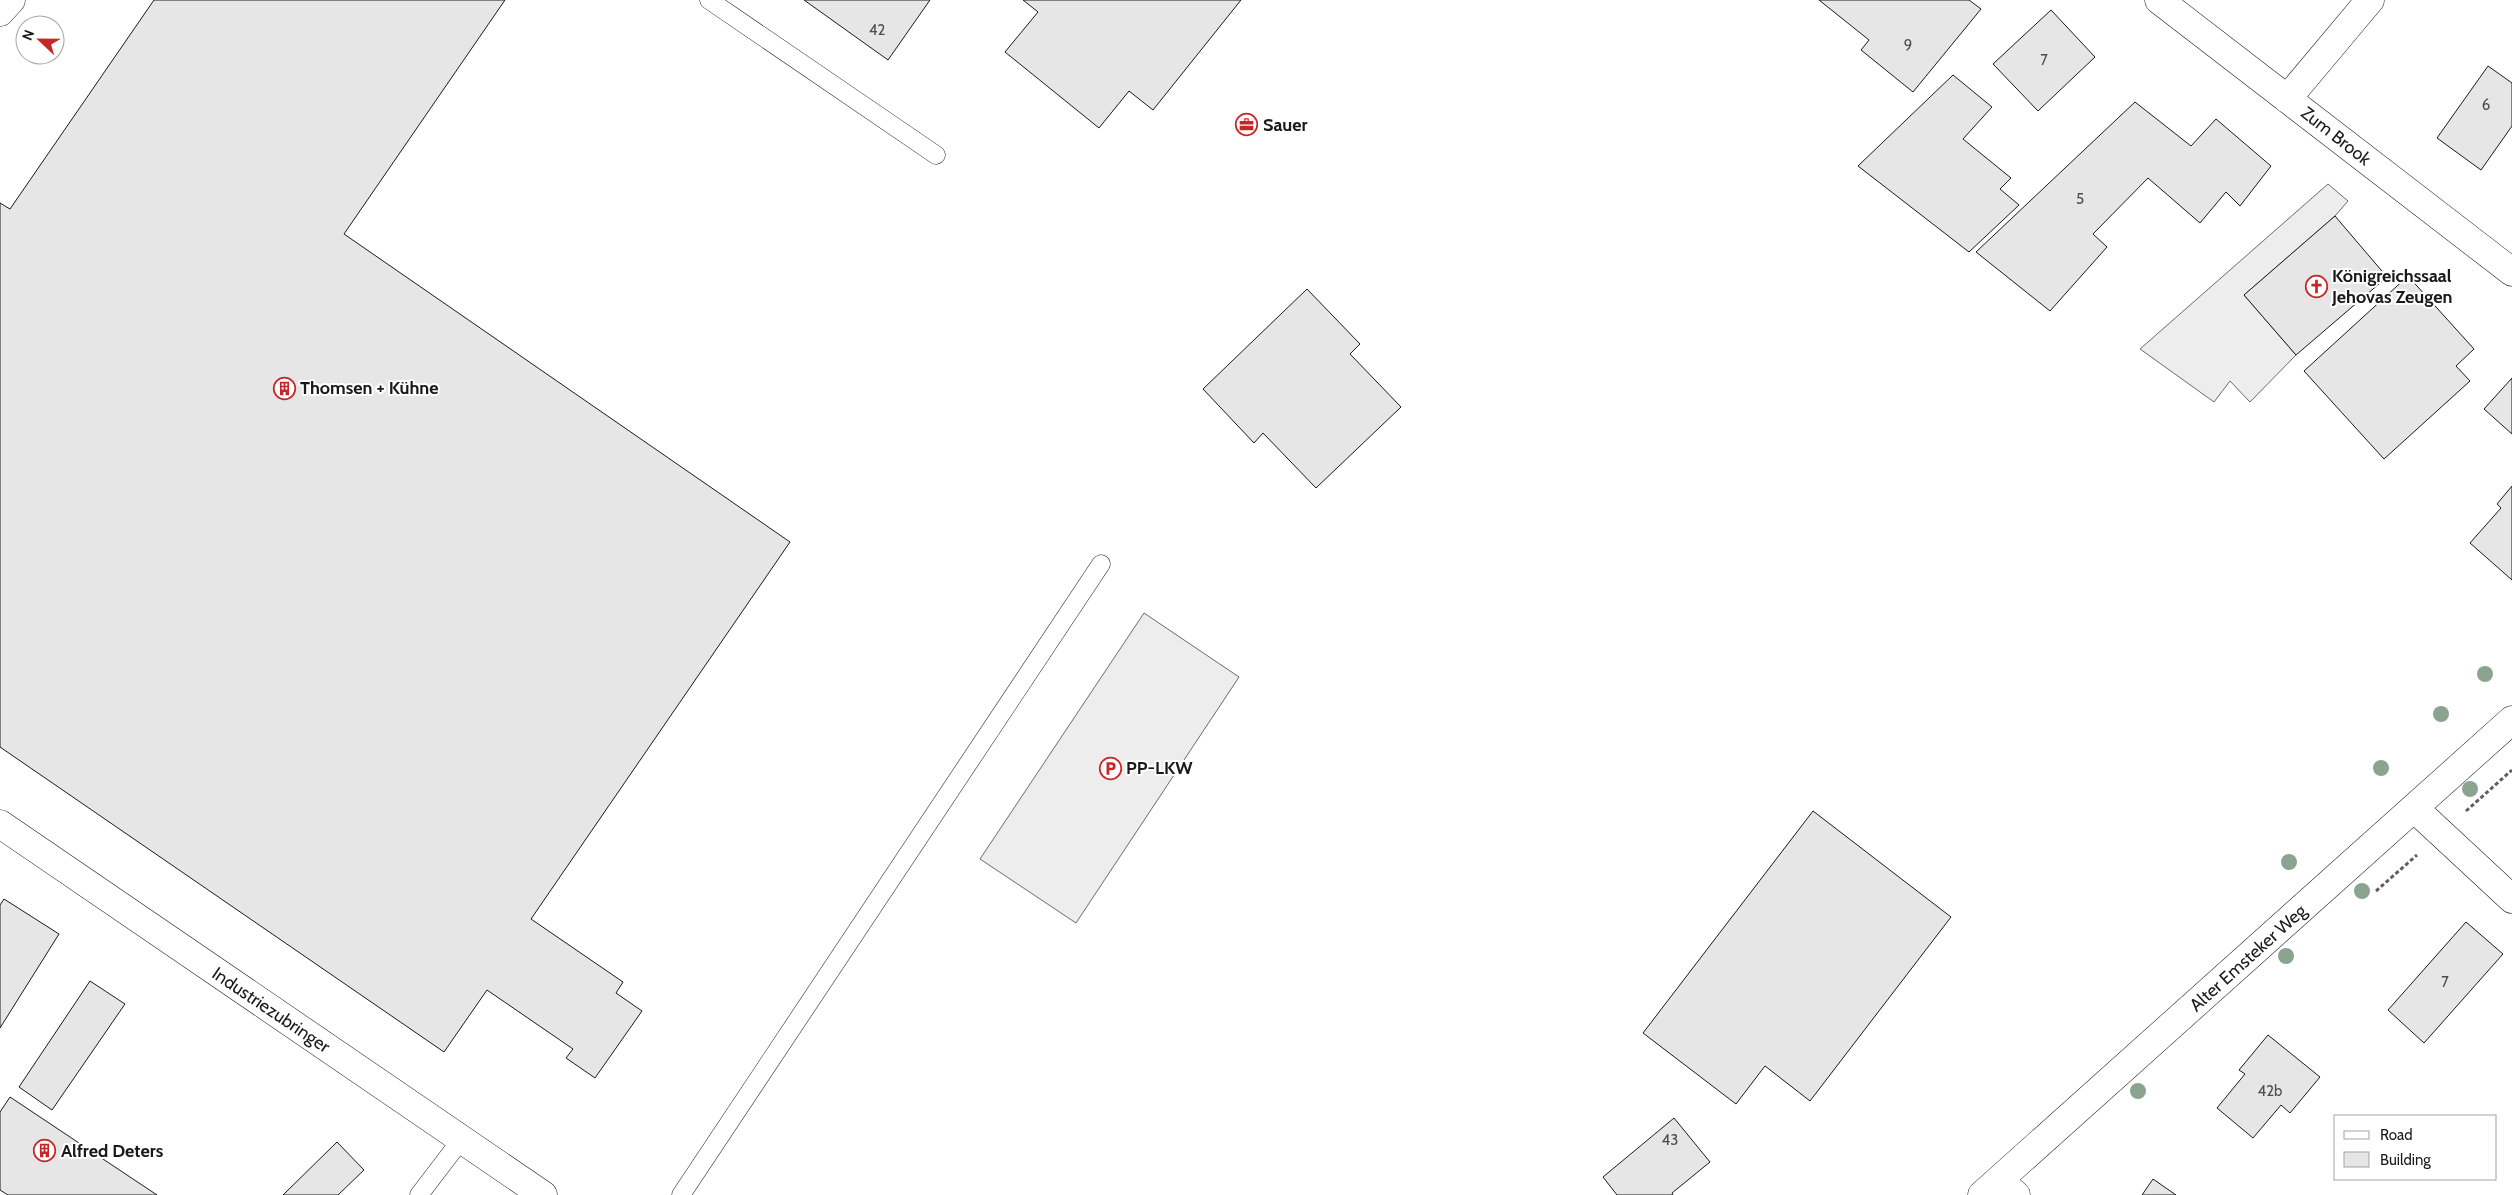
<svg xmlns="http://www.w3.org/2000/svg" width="2512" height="1195" font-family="Cabin,sans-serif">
<rect width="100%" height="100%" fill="#fff"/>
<path fill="#ededed" stroke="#6a6a6a" d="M 2328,184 L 2348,201 L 2335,216 L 2244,295 L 2296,355 L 2250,402 L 2230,381 L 2214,402 L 2140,349 Z
M 1144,613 L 1239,677 L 1076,923 L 980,859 Z"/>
<path fill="#e6e6e6" stroke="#1a1a1a" d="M 154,0 L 505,0 L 344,234 L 790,542 L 531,919 L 623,982 L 616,993 L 642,1011 L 595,1078 L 566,1058 L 573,1049 L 487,990 L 444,1052 L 0,747 L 0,203 L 10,209 Z
M 804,0 L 930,0 L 888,60 Z
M 1023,0 L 1241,0 L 1153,110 L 1129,91 L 1099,128 L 1005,52 L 1038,12 Z
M 1819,0 L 1969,0 L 1981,9 L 1913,92 L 1861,50 L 1869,40 Z
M 2051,10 L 2095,57 L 2038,111 L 1993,64 Z
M 2488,66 L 2512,83 L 2512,126 L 2481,170 L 2437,138 Z
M 1953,75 L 1992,107 L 1963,139 L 2011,178 L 2000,189 L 2019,205 L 1969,252 L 1858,166 Z
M 2135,102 L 2191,146 L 2216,119 L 2271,166 L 2240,206 L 2226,192 L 2200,223 L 2148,178 L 2093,234 L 2107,247 L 2050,311 L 1976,252 Z
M 2335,216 L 2387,277 L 2296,355 L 2244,295 Z
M 2408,276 L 2474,349 L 2456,366 L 2470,381 L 2384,459 L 2304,371 Z
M 1307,289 L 1360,344 L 1350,354 L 1401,407 L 1316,488 L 1263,433 L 1254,443 L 1203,389 Z
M 2512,378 L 2512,434 L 2484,409 Z
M 2512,486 L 2512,580 L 2470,543 L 2501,508 L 2497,504 Z
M 1813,811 L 1951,917 L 1810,1101 L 1765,1066 L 1736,1104 L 1643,1033 Z
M 4,899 L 59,934 L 0,1028 L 0,905 Z
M 2466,922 L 2503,954 L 2424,1043 L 2388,1010 Z
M 90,981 L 125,1004 L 52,1110 L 19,1087 Z
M 2268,1035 L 2320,1077 L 2290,1113 L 2281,1105 L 2253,1138 L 2217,1108 L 2245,1074 L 2239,1070 Z
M 10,1097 L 157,1195 L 8,1195 L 0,1190 L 0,1112 Z
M 1674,1118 L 1710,1162 L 1672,1193 L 1673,1195 L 1617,1195 L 1603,1177 Z
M 337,1142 L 364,1170 L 338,1195 L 283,1195 Z
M 2153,1179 L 2176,1195 L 2142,1195 Z"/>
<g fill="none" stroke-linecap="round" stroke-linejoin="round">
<defs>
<path id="service" d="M 709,0 L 936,155
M 419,1195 L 461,1140
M 681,1195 L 1101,564"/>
<path id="minor" d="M 2159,0 L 2512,272
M 0,12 L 11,0
M 2287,99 L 2370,0
M 2415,809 L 2512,899
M 1999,1180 L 2016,1195
M 1982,1195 L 2512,720"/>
<path id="tertiary" d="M 0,824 L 543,1195"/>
</defs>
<use href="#service" stroke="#1a1a1a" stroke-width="19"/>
<use href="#minor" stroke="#1a1a1a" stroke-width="29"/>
<use href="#tertiary" stroke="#1a1a1a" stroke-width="29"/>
<path stroke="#5f5f5f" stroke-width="3" stroke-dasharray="4 2.5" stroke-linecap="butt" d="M 2466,811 L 2512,770
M 2376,891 L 2417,855"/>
<use href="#service" stroke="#fff" stroke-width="18"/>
<use href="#minor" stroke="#fff" stroke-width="28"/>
<use href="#tertiary" stroke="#fff" stroke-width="28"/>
</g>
<g fill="#8aa48f">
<circle cx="2485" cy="674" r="8"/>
<circle cx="2441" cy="714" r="8"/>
<circle cx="2381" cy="768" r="8"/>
<circle cx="2470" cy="789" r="8"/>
<circle cx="2289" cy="862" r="8"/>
<circle cx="2362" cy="891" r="8"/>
<circle cx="2286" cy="956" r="8"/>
<circle cx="2138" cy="1091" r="8"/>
</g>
<defs>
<symbol id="office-ring" viewBox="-11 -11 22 22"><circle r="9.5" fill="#fff" stroke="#c62828" stroke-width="1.5"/><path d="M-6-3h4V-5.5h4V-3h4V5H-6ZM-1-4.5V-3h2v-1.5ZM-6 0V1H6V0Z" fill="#c62828"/></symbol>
<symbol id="church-ring" viewBox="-11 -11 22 22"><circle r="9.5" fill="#fff" stroke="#c62828" stroke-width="1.5"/><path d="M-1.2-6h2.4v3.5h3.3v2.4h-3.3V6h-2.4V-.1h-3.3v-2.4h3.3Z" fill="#c62828"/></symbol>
<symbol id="building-ring" viewBox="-11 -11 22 22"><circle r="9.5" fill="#fff" stroke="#c62828" stroke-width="1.5"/><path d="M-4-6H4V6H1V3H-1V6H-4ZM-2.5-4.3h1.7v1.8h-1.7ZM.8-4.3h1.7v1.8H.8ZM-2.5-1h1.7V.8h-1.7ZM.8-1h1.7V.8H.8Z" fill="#c62828"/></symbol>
<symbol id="parking-ring" viewBox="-11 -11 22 22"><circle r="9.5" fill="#fff" stroke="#c62828" stroke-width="1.5"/><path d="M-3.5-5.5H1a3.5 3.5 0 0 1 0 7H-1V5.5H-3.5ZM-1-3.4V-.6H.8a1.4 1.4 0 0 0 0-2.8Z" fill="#c62828"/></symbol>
</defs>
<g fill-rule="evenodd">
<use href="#office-ring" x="1234" y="112" width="25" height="25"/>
<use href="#church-ring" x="2304" y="274" width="25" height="25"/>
<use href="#building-ring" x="272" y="376" width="25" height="25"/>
<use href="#parking-ring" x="1098" y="756" width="25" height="25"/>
<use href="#building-ring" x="32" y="1138" width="25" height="25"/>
</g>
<g text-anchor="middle" stroke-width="4" stroke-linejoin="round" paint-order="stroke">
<g font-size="15" fill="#4d4d4d">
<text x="877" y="35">42</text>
<text x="1908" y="50">9</text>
<text x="2044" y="65">7</text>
<text x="2486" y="110">6</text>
<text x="2080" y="204">5</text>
<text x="2445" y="987">7</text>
<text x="2270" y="1096">42b</text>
<text x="1670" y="1145">43</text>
</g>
<g font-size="18" font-weight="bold" fill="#1a1a1a" stroke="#fff" text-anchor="start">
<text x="1263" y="131">Sauer</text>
<text x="2332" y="282">Königreichssaal<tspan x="2332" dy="21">Jehovas Zeugen</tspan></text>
<text x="300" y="394">Thomsen + Kühne</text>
<text x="1126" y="774">PP-LKW</text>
<text x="61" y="1157">Alfred Deters</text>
</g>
<g font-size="18" fill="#1a1a1a" stroke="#fff">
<text transform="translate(2336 136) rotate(38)" y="6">Zum Brook</text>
<text transform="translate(2248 958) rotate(-42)" y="6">Alter Emsteker Weg</text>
<text transform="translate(271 1010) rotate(34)" y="6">Industriezubringer</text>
</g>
</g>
<rect x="2334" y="1115" width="162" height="65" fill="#ffffff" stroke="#a3a3a3"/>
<rect x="2344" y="1131" width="25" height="8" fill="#ffffff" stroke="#a3a3a3"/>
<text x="2380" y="1140" font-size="15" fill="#1a1a1a">Road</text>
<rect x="2344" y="1152" width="25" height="15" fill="#e6e6e6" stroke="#a3a3a3"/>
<text x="2380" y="1165" font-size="15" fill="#1a1a1a">Building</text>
<g transform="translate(40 40) rotate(292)"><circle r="24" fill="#ffffff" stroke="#a3a3a3"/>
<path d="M0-4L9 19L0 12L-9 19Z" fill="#c62828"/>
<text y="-8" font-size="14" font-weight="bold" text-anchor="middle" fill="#1a1a1a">N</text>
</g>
</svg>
